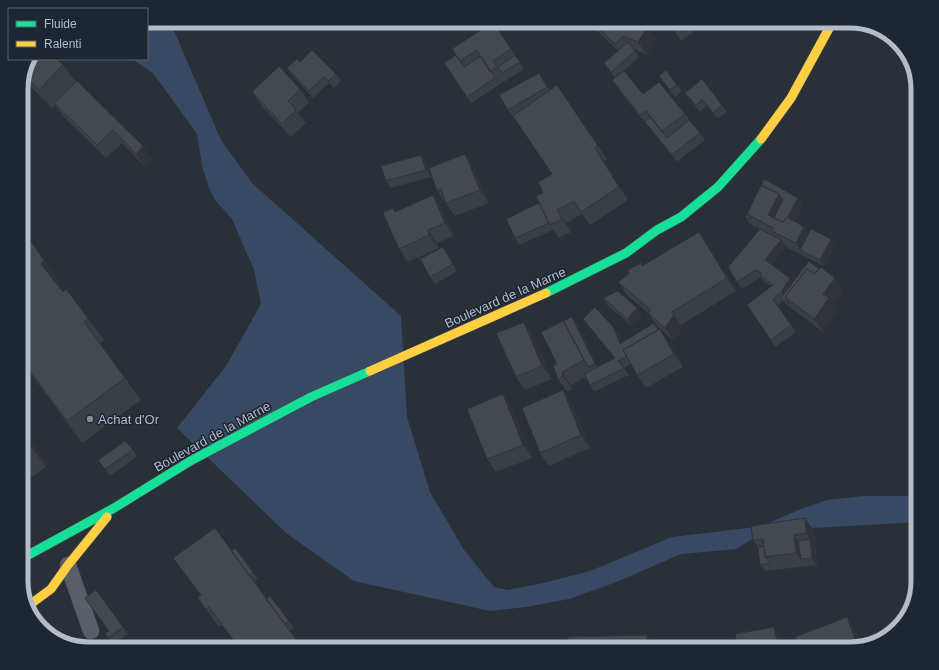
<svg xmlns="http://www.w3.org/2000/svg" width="939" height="670" font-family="Arial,sans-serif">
<rect width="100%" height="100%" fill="#2a3038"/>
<path fill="#384963" d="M 147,21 L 167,21 L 175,33 L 221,140 L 252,183 L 401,316 L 407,417 L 430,492 L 464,550 L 494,587 L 507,590 L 539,584 L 590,571 L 672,537 L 756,527 L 771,522 L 801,509 L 827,500 L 863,496 L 918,496 L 918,522 L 812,528 L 759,535 L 736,549 L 681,554 L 614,583 L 569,599 L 526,607 L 490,611 L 354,581 L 286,533 L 177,428 L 226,366 L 261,304 L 254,270 L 232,219 L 215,200 L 209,188 L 202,166 L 197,134 L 153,73 L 132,59 L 147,59 Z"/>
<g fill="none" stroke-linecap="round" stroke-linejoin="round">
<defs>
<path id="lane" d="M 68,565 L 91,631"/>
<path id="fast" d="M 546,293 L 626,253 L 657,230 L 681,217 L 718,187 L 761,139
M 21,559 L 114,508 L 192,460 L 311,397 L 370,371"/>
<path id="slow" d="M 761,139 L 791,98 L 833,21
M 370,371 L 546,293
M 28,606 L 51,589 L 68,565 L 107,517"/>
</defs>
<use href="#lane" stroke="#484c53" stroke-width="17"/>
<use href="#fast" stroke="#484c55" stroke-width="10"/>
<use href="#slow" stroke="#484c55" stroke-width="10"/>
<use href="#lane" stroke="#5a5e66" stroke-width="16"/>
<use href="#fast" stroke="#16e098" stroke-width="9"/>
<use href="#slow" stroke="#ffcf43" stroke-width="9"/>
</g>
<path fill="#3a3f45" d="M 420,21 L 449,21 L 427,31 Z
M 591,21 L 642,21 L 657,39 L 647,55 L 634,49 L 639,57 L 624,71 L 643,94 L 685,114 L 705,140 L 677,162 L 621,93 L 612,80 L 615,78 L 604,63 L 618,51 L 597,31 Z
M 663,21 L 709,21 L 681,41 L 672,27 L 669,29 Z
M 502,35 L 524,69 L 471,103 L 444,63 Z
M 28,59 L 63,65 L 76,82 L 143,146 L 152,159 L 145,167 L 122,143 L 106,158 L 63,116 L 55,104 L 52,108 L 23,79 Z
M 300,62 L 336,74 L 341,81 L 334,88 L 329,83 L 313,98 L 292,75 L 287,68 Z
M 659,76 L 677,85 L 682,91 L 675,97 Z
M 543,79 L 550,90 L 557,85 L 607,159 L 604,161 L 628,200 L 590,225 L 582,214 L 566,223 L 571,232 L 559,238 L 553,230 L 519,245 L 515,238 L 539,203 L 552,174 L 513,116 L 508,110 Z
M 300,89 L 309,102 L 298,113 L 306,123 L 291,137 L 261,105 L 252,92 Z
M 685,93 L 722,105 L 727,111 L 718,119 L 707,106 L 700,112 Z
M 465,154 L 474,167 L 489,203 L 455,216 L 437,191 Z
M 421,155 L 426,162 L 431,177 L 391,188 L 386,181 Z
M 764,179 L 798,198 L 803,205 L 794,221 L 809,233 L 835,246 L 824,266 L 786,247 L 772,264 L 790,278 L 793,282 L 844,291 L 834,305 L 838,311 L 823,332 L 786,304 L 783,301 L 778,306 L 796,332 L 775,347 L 747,305 L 771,286 L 765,282 L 761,277 L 742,289 L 737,282 L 775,237 L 750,224 L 745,217 Z
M 433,195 L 442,208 L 454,236 L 437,243 L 439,248 L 408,262 L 399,249 L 395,212 Z
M 21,235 L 44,260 L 60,282 L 57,285 L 63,292 L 88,318 L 104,340 L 100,343 L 141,400 L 82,443 L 21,361 Z
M 708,245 L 736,291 L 681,325 L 683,328 L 674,341 L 657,326 L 648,313 L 627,295 L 618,282 L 629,274 L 641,263 L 643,266 Z
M 448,253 L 457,271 L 435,284 L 430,277 Z
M 603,298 L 637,308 L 642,315 L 632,326 L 607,305 Z
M 583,319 L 614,328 L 619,335 L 622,342 L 654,323 L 659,330 L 660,329 L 669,342 L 683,367 L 646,388 L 637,375 L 631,364 L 624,368 L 629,375 L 594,392 L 590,385 L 586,377 L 571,385 L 572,389 L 567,392 L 558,379 L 557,364 L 577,323 L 598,367 L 614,358 L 588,325 Z
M 524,322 L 533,335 L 552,379 L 525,390 L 516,377 Z
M 572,403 L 590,448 L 549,466 L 540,453 Z
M 512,407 L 532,458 L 496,472 L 487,459 Z
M 21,426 L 47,462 L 46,467 L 21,485 Z
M 133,450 L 137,457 L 110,476 L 98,460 Z
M 814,531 L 817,565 L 765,571 L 760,565 L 758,547 L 753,540 Z
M 231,551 L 253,572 L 258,579 L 254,582 L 269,602 L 289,621 L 294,628 L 290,631 L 301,647 L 309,649 L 239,649 L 222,625 L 219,627 L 211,616 L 198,598 L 201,595 L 173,558 Z
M 96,590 L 128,634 L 113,645 L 105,633 L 109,631 Z
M 856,630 L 862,646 L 850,649 L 800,649 Z"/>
<path fill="#303338" d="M 648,27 L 657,39 L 647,55 L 638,42 Z
M 539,73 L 543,79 L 552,94 L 547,87 Z
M 557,85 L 566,98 L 607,159 L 598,146 Z
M 143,146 L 152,159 L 145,167 L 136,154 Z
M 595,148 L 604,161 L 628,200 L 619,187 Z
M 465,154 L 474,167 L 489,203 L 480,190 Z
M 421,155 L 426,162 L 431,177 L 426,170 Z
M 779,194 L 788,207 L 779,224 L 768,215 Z
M 433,195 L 442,208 L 454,236 L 445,223 Z
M 798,198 L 803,205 L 792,225 L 786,220 Z
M 557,210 L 566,223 L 571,232 L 562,219 Z
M 804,227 L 814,240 L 800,250 L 796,243 Z
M 428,230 L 437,243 L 439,248 L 429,235 Z
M 699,232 L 708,245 L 736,291 L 727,278 Z
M 831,239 L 835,246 L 824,266 L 820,260 Z
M 781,240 L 786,247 L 770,266 L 765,260 Z
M 443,247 L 448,253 L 457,271 L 453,264 Z
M 44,260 L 60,282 L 57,286 L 41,264 Z
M 790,278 L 795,285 L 786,299 L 781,292 Z
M 835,278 L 844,291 L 834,305 L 838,311 L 823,332 L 814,319 L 823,294 Z
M 637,308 L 642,315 L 632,326 L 627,319 Z
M 672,312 L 683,328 L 674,341 L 665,328 Z
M 572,317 L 577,323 L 600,370 L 595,364 Z
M 563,321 L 572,334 L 588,367 L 584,360 Z
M 524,322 L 533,335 L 552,379 L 542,366 Z
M 614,328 L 619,335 L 625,350 L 620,344 Z
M 660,329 L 669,342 L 683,367 L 674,354 Z
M 562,372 L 571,385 L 572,389 L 563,376 Z
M 563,390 L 572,403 L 590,448 L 581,435 Z
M 503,394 L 512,407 L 532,458 L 523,445 Z
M 31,440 L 47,462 L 46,467 L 30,445 Z
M 805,518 L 814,531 L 815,546 L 806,533 Z
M 794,535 L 803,547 L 801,559 L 796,553 Z
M 810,539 L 815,546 L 817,565 L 812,558 Z
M 847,617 L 856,630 L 862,646 L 859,647 L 856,642 Z
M 774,627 L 784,640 L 785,649 L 779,649 Z
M 647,635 L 656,648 L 656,649 L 648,649 Z"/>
<path fill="#444950" stroke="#303338" d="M 592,21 L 642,21 L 648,27 L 638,42 L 623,36 L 615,44 Z
M 667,21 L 682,21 L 672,28 Z
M 493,22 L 511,49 L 493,61 L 497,67 L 490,72 L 477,50 L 460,61 L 452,49 Z
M 628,42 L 635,51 L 611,72 L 604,63 Z
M 312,50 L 336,74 L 329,81 L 324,77 L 309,91 L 287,68 L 297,59 L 300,62 Z
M 456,55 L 464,67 L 481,56 L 495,78 L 467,97 L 444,63 Z
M 515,55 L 520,62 L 502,73 L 498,67 Z
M 28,59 L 57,59 L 63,65 L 39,90 L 24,75 Z
M 279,66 L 300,89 L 288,101 L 296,110 L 282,124 L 252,92 Z
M 666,70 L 677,85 L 670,90 L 659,76 Z
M 624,71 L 643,94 L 659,82 L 685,114 L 662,131 L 646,111 L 640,115 L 612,80 Z
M 539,73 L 547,87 L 508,110 L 499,95 Z
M 702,79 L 722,105 L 713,113 L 702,99 L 696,105 L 685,93 Z
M 77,81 L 143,146 L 136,154 L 113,130 L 97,145 L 54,103 Z
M 557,85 L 598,146 L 595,148 L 619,187 L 581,212 L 574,201 L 557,210 L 562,219 L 550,225 L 536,196 L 543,193 L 538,182 L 552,174 L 513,116 Z
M 650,117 L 667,138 L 689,120 L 700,133 L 672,155 L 645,122 Z
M 465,154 L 480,190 L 446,203 L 441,189 L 437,191 L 429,168 Z
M 421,155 L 426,170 L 386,181 L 381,166 Z
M 764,179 L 798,198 L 788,217 L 787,217 L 783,222 L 774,218 L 783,200 L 779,194 L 761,185 L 751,205 Z
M 761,185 L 779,194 L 768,215 L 783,222 L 787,217 L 804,227 L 796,243 L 771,231 L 773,228 L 747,214 Z
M 433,195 L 445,223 L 428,230 L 429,235 L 399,249 L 383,213 L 393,208 L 395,212 Z
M 539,203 L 549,223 L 515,238 L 506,219 Z
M 747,214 L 751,220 L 745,217 Z
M 760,229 L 781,240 L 765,260 L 790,278 L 781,292 L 773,299 L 791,325 L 771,340 L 747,305 L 773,285 L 760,275 L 761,273 L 756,270 L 737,282 L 728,267 Z
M 811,229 L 831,239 L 820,260 L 800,250 Z
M 699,232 L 727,278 L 672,312 L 674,315 L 665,328 L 648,313 L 651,310 L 618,282 L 629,274 L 628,270 L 641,263 L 642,266 Z
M 25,233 L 44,260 L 41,264 L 63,292 L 66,289 L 88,318 L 84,322 L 125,378 L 67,421 L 21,359 L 21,235 Z
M 443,247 L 453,264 L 430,277 L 420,259 Z
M 809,261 L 819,269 L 815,274 L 807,269 L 785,297 L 789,304 L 781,298 Z
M 821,267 L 835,278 L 823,294 L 829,298 L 814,319 L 785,297 L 807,269 L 815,274 Z
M 618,291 L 637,308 L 627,319 L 603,298 Z
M 595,307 L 614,328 L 620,344 L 654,323 L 658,330 L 623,350 L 627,356 L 618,361 L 624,368 L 590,385 L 584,374 L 615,358 L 583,319 Z
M 572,317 L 595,364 L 588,367 L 567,327 L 563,321 Z
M 563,321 L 584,360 L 562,372 L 563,376 L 558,379 L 553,366 L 557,364 L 541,332 Z
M 524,322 L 542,366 L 516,377 L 496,333 Z
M 660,329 L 674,354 L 637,375 L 623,350 Z
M 563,390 L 581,435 L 540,453 L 522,408 Z
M 503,394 L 523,445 L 487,459 L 467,409 Z
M 21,426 L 31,440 L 30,445 L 21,452 Z
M 125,441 L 133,450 L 105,469 L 98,460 Z
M 805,518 L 806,533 L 794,535 L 796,553 L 765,557 L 763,539 L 753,540 L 751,526 Z
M 215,528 L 303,649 L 240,649 L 209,607 L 206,609 L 198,598 L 201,595 L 173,558 Z
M 810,539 L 812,558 L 801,559 L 798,541 Z
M 764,546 L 765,557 L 770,563 L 760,565 L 758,547 Z
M 235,548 L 253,572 L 249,575 L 231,551 Z
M 96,590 L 123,627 L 108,638 L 105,633 L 109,631 L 85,598 Z
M 270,596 L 289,621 L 285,624 L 266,599 Z
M 847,617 L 856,642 L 839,649 L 814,649 L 813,645 L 800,649 L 795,637 Z
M 774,627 L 779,649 L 738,649 L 735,634 Z
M 647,635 L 648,649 L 568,649 L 568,637 Z
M 305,644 L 309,649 L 303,649 L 301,647 Z"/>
<circle fill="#848b96" stroke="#1d2633" stroke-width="1.5" cx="90" cy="419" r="4"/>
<g text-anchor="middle" stroke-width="3" stroke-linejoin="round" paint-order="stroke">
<g font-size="13" fill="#b4bcc9" stroke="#1d2633">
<text transform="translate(505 297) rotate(-24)" y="5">Boulevard de la Marne</text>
<text transform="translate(212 436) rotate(-29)" y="5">Boulevard de la Marne</text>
</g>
<g font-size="13" fill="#b4bcc9" stroke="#1d2633" text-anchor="start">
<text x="98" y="424">Achat d'Or</text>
</g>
</g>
<path d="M0 0H939V670H0ZM89 28H850A61 61 0 0 1 911 89V581A61 61 0 0 1 850 642H89A61 61 0 0 1 28 581V89A61 61 0 0 1 89 28Z" fill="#1d2633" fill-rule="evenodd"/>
<path fill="none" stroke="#b4bcc9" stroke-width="5" d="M89 28H850A61 61 0 0 1 911 89V581A61 61 0 0 1 850 642H89A61 61 0 0 1 28 581V89A61 61 0 0 1 89 28Z"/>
<rect x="8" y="8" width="140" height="52" fill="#1d2633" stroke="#59626f"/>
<rect x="16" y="21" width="20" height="6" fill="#16e098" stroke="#59626f"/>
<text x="44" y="28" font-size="12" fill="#b4bcc9">Fluide</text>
<rect x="16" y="41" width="20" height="6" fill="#ffcf43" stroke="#59626f"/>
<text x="44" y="48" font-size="12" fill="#b4bcc9">Ralenti</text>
</svg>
